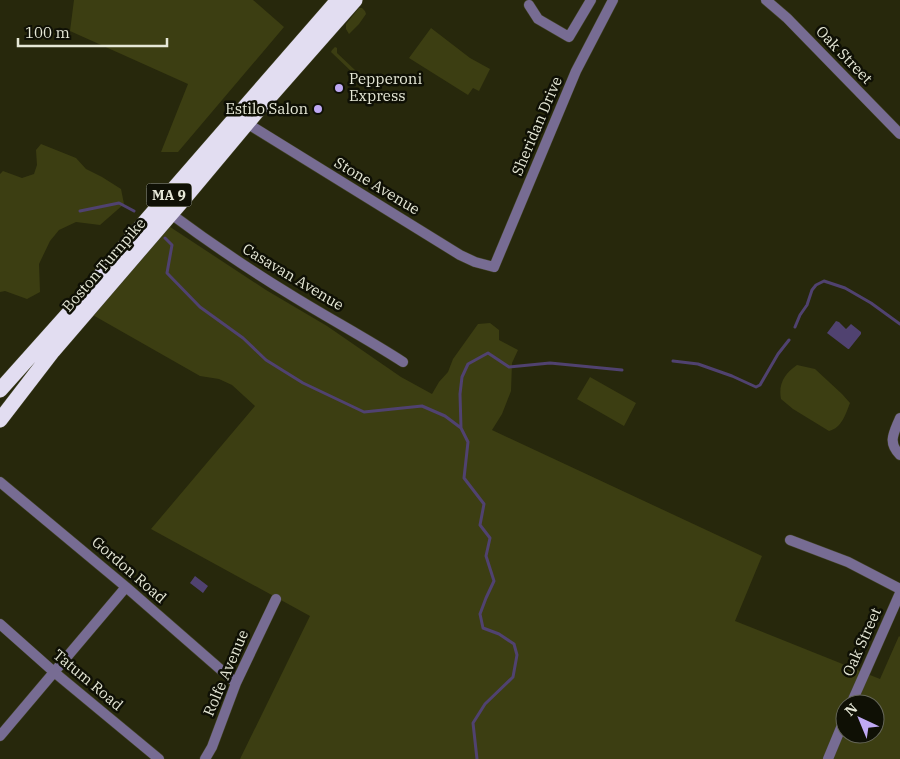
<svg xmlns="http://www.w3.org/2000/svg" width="900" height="759" font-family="'IBM Plex Serif',serif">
<rect width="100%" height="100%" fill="#27280c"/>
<path fill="#3c3e12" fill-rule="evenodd" d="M 74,0 L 253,0 L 284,27 L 178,152 L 161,152 L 188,84 L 70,31 Z
M 359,8 L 362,8 L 365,11 L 366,14 L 359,24 L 349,34 L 346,29 L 346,24 Z
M 431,28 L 470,58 L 490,69 L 479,91 L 473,88 L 468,95 L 409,58 Z
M 335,47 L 337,48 L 337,53 L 356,71 L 352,72 L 331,52 L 332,50 Z
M 41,144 L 76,158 L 86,169 L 102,177 L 121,189 L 124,204 L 100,225 L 76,222 L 59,230 L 50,241 L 39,264 L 40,292 L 27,299 L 5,291 L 0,292 L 0,174 L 3,171 L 22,178 L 34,174 L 37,165 L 36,150 Z
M 158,219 L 266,290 L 327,326 L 401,377 L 432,394 L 439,382 L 448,372 L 453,359 L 478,324 L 490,323 L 499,330 L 499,340 L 518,350 L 512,363 L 511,391 L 502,414 L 492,430 L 762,556 L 735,621 L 880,679 L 899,636 L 900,637 L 900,759 L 240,759 L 310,616 L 151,529 L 255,406 L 232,385 L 219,379 L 200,376 L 84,310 ZM 845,704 L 875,704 L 875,734 L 845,734 Z
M 797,365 L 815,369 L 842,394 L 850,403 C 846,413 842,428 829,431 L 793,409 L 781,399 C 778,384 785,373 797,365 Z
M 590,377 L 636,403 L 624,426 L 577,399 Z"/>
<path fill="#504270" d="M 836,321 L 839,322 L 846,329 L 851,324 L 861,332 L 861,334 L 849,349 L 848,349 L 827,333 Z
M 195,576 L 208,586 L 203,593 L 190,583 Z"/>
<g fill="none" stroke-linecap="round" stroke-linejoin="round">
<path stroke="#504270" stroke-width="3" d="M 80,211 L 119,203 L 134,211
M 165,238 L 172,245 L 167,273 L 200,307 L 243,338 L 266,360 L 303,383 L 364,412 L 422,406 L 445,416 L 461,428
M 795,327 L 800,315 L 807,305 L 812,290 L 816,285 L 824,281 L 845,288 L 871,303 L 900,324
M 673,361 L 698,364 L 732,376 L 756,387 L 760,385 L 778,354 L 789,340
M 477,759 L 473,723 L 485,704 L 513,677 L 517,655 L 514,644 L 499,634 L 483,628 L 480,614 L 486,598 L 494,581 L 486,556 L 490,538 L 480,525 L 484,504 L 464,478 L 468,442 L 461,428 L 460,394 L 462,377 L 468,364 L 488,353 L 509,367 L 550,363 L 622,370"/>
<defs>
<path id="minor" d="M 766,0 L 787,18 L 900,134
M 529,5 L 538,19 L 569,37 L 591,0
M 248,124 L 460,255 L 475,262 L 494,267 L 576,71 L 613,0
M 171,214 C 210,243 250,270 291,295 C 328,318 366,338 403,362
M 900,418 C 894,433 887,442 900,455
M 0,482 L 126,587 L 236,683
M 790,540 L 848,562 L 900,589
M 0,624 L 54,672 L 159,759
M 851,704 L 900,593
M 0,736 L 126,587
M 205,759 L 212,747 L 236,683 L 276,599
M 828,759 L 845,718"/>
<path id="highway" d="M 0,390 L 76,305 L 137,231 L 338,0
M 0,420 L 53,351 L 182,201 L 259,109 L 355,0"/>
</defs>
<use href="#minor" stroke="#424328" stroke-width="11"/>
<use href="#highway" stroke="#424328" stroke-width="16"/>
<use href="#minor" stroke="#776c93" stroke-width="10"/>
<use href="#highway" stroke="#e2ddf1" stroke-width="15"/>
</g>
<g fill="#bfa9f4" stroke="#0f1005" stroke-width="2">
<circle cx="339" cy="88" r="5"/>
<circle cx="318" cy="109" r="5"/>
</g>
<g text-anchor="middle" stroke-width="5" stroke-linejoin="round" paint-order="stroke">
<rect fill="#0f1005" stroke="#a5a697" stroke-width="1" x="146.5" y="183.5" width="45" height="23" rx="4"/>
<g font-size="14" font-weight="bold" fill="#e5e7d6">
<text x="169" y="200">MA 9</text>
</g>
<g font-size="15" fill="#e5e7d6" stroke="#0f1005">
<text transform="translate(844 55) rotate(46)" y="5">Oak Street</text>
<text transform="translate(537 126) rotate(-67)" y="5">Sheridan Drive</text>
<text transform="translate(377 186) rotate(31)" y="5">Stone Avenue</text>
<text transform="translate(104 265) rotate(-49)" y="5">Boston Turnpike</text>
<text transform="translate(293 277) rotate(31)" y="5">Casavan Avenue</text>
<text transform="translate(129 570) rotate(41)" y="5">Gordon Road</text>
<text transform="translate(862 642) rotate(-66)" y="5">Oak Street</text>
<text transform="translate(226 673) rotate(-67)" y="5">Rolfe Avenue</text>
<text transform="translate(88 680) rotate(40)" y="5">Tatum Road</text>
</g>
<g font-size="15" fill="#e5e7d6" stroke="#0f1005" text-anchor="start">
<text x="349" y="84">Pepperoni<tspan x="349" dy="17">Express</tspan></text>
<text x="308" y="114" text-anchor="end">Estilo Salon</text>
</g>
</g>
<g transform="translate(860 719) rotate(316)"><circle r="24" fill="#0f1005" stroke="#656659"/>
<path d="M0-4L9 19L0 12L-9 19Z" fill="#bfa9f4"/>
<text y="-8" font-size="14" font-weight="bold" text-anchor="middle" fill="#e5e7d6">N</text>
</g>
<path d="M18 38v8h149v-8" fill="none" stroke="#e5e7d6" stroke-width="2.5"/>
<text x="25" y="38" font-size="15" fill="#e5e7d6" stroke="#0f1005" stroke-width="4" paint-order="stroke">100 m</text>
</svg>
